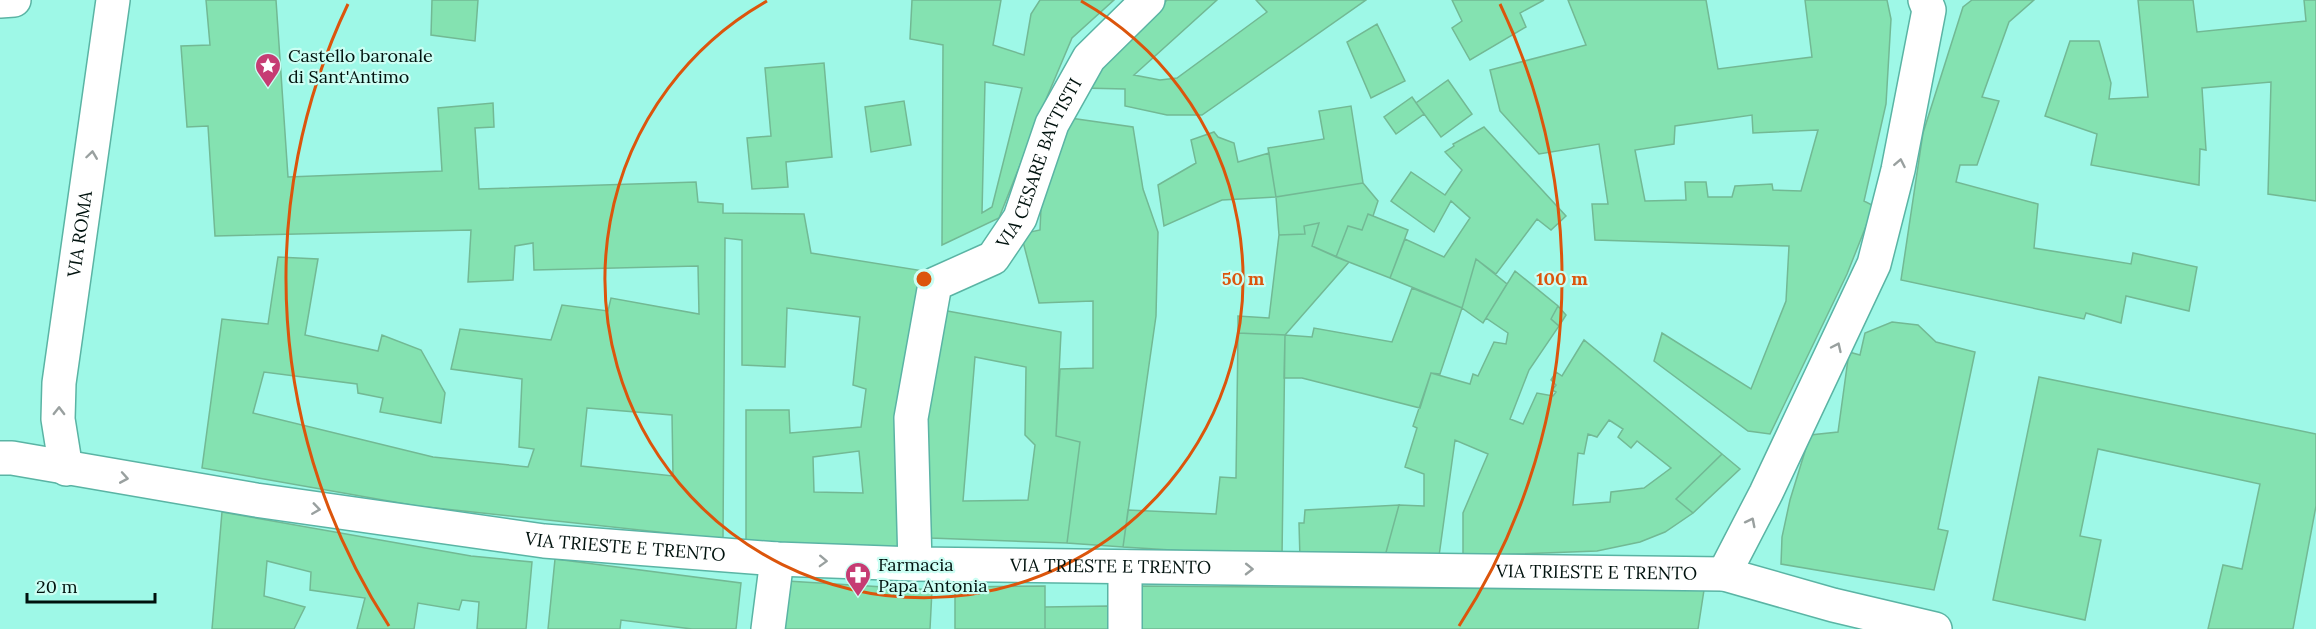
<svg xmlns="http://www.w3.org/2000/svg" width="2316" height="629" font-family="Lora,serif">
<rect width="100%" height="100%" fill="#9ef8e7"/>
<path fill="#84e2b1" stroke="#72b994" stroke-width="1.5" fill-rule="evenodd" d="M 206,0 L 276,0 L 288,177 L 442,171 L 438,108 L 493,103 L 494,127 L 475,128 L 479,189 L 696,182 L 698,202 L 723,204 L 723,213 L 804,214 L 811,253 L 924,271 L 899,419 L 899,549 L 746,542 L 746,410 L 789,410 L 790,433 L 861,427 L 866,389 L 853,385 L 860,317 L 787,308 L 785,367 L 742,365 L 742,240 L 725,238 L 723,539 L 417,506 L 202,468 L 222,319 L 268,324 L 278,257 L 318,259 L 305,335 L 378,351 L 382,335 L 421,350 L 445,393 L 441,423 L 380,412 L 383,398 L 358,393 L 357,384 L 264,372 L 253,413 L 433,457 L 528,467 L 534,449 L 519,447 L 522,379 L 451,369 L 460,329 L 551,340 L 562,305 L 608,311 L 611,298 L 699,314 L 698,266 L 534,270 L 533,243 L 515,246 L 513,280 L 468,282 L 471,230 L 215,236 L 208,126 L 187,127 L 181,46 L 210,45 ZM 587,408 L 672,415 L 673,476 L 581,466 ZM 859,451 L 863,493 L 814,492 L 813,457 Z
M 432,0 L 478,0 L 475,41 L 431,35 Z
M 912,0 L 1001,0 L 993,45 L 1024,55 L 1031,14 L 1040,0 L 1114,0 L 1072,38 L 1047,97 L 999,218 L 942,245 L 943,45 L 910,39 ZM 985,82 L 1022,88 L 992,207 L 982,213 Z
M 1167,0 L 1217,0 L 1134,75 L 1160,80 L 1177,78 L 1267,12 L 1256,0 L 1366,0 L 1202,115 L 1167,115 L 1125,106 L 1125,89 L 1083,88 Z
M 1452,0 L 1544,0 L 1520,13 L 1526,27 L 1470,60 L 1452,28 L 1462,21 Z
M 1568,0 L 1706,0 L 1718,69 L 1812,57 L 1805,0 L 1887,0 L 1891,19 L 1886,104 L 1864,201 L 1874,206 L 1847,274 L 1770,434 L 1748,431 L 1654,361 L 1662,333 L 1751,389 L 1786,301 L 1789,246 L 1595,240 L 1592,204 L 1608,204 L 1599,144 L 1539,154 L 1500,111 L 1490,70 L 1586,45 ZM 1752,115 L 1753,133 L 1818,130 L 1801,191 L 1773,190 L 1772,184 L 1735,186 L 1732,197 L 1708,197 L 1706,182 L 1685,182 L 1686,200 L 1645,201 L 1635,150 L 1674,144 L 1675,126 Z
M 1972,0 L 2034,0 L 2009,22 L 1982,97 L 1999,101 L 1977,165 L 1960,165 L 1956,182 L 2038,204 L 2034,248 L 2131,264 L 2133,253 L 2197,267 L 2189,311 L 2126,296 L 2121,323 L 2086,313 L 2084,319 L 1901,280 L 1923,133 L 1963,7 Z
M 2138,0 L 2193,0 L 2197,32 L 2306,21 L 2304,0 L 2316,0 L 2316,201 L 2268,194 L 2271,82 L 2202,88 L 2206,150 L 2200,149 L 2199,185 L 2091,165 L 2097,134 L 2045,116 L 2070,41 L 2099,41 L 2111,83 L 2109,99 L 2148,97 Z
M 1377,24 L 1405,81 L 1371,98 L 1347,42 Z
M 824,63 L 832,157 L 786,162 L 788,187 L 752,189 L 747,138 L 771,136 L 765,68 Z
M 1448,80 L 1472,114 L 1441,137 L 1416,103 Z
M 1412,97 L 1424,114 L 1396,134 L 1384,117 Z
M 904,101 L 911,145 L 871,152 L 865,107 Z
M 1351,106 L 1363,183 L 1276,197 L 1268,148 L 1324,139 L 1319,111 Z
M 1070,118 L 1133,127 L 1143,189 L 1158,232 L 1156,316 L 1123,547 L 1067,543 L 1080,442 L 1056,436 L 1060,369 L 1093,368 L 1093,301 L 1039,303 L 1021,234 L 1040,230 L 1042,185 Z
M 1484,127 L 1566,216 L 1551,230 L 1537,219 L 1496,274 L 1476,259 L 1462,308 L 1390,278 L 1405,239 L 1444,257 L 1470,218 L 1451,201 L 1434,232 L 1391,201 L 1411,172 L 1445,195 L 1462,170 L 1445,152 L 1454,146 L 1453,144 Z
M 1214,132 L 1218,137 L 1234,143 L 1238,162 L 1269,153 L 1276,197 L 1222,200 L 1164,226 L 1158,185 L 1196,163 L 1191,140 Z
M 1363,183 L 1378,201 L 1373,216 L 1368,214 L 1362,230 L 1348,226 L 1336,257 L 1312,246 L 1319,223 L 1304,226 L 1305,234 L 1279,235 L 1276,197 Z
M 1368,214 L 1408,230 L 1390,278 L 1336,257 L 1348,226 L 1362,230 Z
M 1319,223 L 1312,246 L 1349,262 L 1285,335 L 1238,333 L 1238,316 L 1269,318 L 1279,235 L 1305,234 L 1304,226 Z
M 1476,259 L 1507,284 L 1483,323 L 1462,308 Z
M 1515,271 L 1558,306 L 1551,319 L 1559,326 L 1529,370 L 1510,419 L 1523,424 L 1537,393 L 1553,396 L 1556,392 L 1552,390 L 1556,385 L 1551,380 L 1556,372 L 1562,376 L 1584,340 L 1722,454 L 1676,499 L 1693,513 L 1665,532 L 1640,542 L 1597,551 L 1463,556 L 1463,513 L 1488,454 L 1455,440 L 1439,556 L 1385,556 L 1399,505 L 1424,506 L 1424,474 L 1405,467 L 1417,428 L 1413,426 L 1431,373 L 1470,384 L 1473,374 L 1478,376 L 1494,342 L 1506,344 L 1508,333 L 1486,318 ZM 1609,420 L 1623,429 L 1618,437 L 1631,448 L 1637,441 L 1671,468 L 1644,488 L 1611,492 L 1610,502 L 1573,505 L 1578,453 L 1584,454 L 1588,434 L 1597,437 Z
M 1412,288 L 1462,308 L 1440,374 L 1431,373 L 1420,408 L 1302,378 L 1284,378 L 1285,335 L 1312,337 L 1314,328 L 1392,342 Z
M 1558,306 L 1566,315 L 1559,326 L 1551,319 Z
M 942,310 L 1061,332 L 1056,436 L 1080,442 L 1067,543 L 930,538 L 924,429 ZM 975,357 L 1026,367 L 1025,435 L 1035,445 L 1028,500 L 963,501 Z
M 1892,322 L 1918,325 L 1936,342 L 1975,352 L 1938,529 L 1948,531 L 1934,590 L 1781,564 L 1782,537 L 1790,500 L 1810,435 L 1838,432 L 1849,352 L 1860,355 L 1865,333 Z
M 1238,333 L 1285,335 L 1282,557 L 1123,547 L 1128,510 L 1216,514 L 1220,477 L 1236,478 Z
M 2039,377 L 2316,434 L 2316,506 L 2293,629 L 2208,629 L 2223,565 L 2242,569 L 2260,484 L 2098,449 L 2080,536 L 2101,540 L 2085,620 L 1993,600 Z
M 1722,454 L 1740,469 L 1693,513 L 1676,499 Z
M 1399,505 L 1385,556 L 1300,559 L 1299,523 L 1304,523 L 1305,510 Z
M 222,512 L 471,556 L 532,562 L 526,629 L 477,629 L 479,602 L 462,600 L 459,610 L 418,603 L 414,629 L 357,629 L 365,598 L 310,590 L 311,572 L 267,561 L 264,596 L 305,607 L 294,629 L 212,629 Z
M 555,559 L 741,583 L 736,629 L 692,629 L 621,620 L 620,629 L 548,629 Z
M 787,581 L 932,590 L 930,629 L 781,629 Z
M 1045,586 L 1045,629 L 955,629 L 955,587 Z
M 1137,586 L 1704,590 L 1698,629 L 1137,629 Z
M 1108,606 L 1109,629 L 1045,629 L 1045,607 Z"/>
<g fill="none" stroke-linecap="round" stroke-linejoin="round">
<defs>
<g id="minor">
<path d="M 0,1 L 14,0"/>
<path id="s1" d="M 0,458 L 12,458 L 256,500 L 544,541 L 777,559 L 915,564 L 1724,574 L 1833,605 L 1935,629"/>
<path id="s2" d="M 66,469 L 58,419 L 59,383 L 113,0"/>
<path id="s3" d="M 915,564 L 911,418 L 935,284 L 993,258 L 1020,218 L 1052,124 L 1089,58 L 1148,0"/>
<path d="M 1125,567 L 1125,629"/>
<path d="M 1724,574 L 1766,493 L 1874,264 L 1898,170 L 1929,10 L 1925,0"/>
<path d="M 768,629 L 777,559"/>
</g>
</defs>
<use href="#minor" stroke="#5ab4a4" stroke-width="36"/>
<use href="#minor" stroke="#fff" stroke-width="33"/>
</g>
<defs><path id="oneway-chevron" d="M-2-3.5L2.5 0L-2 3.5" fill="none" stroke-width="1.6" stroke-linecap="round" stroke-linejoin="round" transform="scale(1.5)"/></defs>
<g stroke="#99a09f">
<use href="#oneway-chevron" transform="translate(92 155) rotate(-82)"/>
<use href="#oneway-chevron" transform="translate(1900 163) rotate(-79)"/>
<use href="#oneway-chevron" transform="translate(1837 347) rotate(-65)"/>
<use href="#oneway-chevron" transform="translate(59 411) rotate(-89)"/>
<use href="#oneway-chevron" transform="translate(124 478) rotate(10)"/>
<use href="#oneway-chevron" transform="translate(316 509) rotate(8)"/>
<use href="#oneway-chevron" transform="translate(1751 522) rotate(-63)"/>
<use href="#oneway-chevron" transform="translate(823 561) rotate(2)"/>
<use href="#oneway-chevron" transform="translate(1249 569) rotate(1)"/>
</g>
<g fill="none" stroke="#dc550c" stroke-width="3">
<path d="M1081 1A319 319 0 1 1 767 1"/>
<path d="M389 626A638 638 0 0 1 348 4M1500 4A638 638 0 0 1 1459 626"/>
</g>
<defs>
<symbol id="sight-pin" viewBox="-11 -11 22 30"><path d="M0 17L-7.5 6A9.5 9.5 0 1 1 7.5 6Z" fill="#c63c73" stroke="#cbfef3"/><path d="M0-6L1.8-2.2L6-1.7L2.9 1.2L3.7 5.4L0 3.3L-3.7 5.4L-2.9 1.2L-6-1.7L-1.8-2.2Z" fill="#fff"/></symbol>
<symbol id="pharmacy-pin" viewBox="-11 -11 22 30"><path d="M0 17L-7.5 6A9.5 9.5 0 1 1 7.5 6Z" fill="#c63c73" stroke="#cbfef3"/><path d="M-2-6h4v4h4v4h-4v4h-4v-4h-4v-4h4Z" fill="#fff"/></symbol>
</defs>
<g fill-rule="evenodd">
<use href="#sight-pin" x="253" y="51" width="30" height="40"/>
<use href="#pharmacy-pin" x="843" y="560" width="30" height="40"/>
</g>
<g text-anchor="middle" stroke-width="4.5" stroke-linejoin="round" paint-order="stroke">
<g font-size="18" fill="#00120e" stroke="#cbfef3" text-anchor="start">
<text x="288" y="62">Castello baronale<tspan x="288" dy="21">di Sant'Antimo</tspan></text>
<text x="878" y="571">Farmacia<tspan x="878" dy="21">Papa Antonia</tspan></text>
</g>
<g font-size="18" fill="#00120e" stroke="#cbfef3">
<text dy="6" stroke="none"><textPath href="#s3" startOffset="452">VIA CESARE BATTISTI</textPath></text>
<text dy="6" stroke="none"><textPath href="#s2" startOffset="237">VIA ROMA</textPath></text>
<text dy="6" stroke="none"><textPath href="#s1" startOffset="632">VIA TRIESTE E TRENTO</textPath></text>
<text dy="6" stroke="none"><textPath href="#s1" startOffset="1118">VIA TRIESTE E TRENTO</textPath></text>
<text dy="6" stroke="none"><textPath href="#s1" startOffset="1604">VIA TRIESTE E TRENTO</textPath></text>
</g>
</g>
<circle cx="924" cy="279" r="9" fill="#dc550c" stroke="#cbfef3" stroke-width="3"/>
<g font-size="18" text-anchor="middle" font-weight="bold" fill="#dc550c" stroke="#cbfef3" stroke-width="4.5" stroke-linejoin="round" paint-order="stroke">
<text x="1243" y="285">50 m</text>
<text x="1562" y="285">100 m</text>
</g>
<path d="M27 593v9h128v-9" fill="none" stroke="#00120e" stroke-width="3"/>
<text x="36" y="593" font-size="18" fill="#00120e" stroke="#cbfef3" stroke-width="4.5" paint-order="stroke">20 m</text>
</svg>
